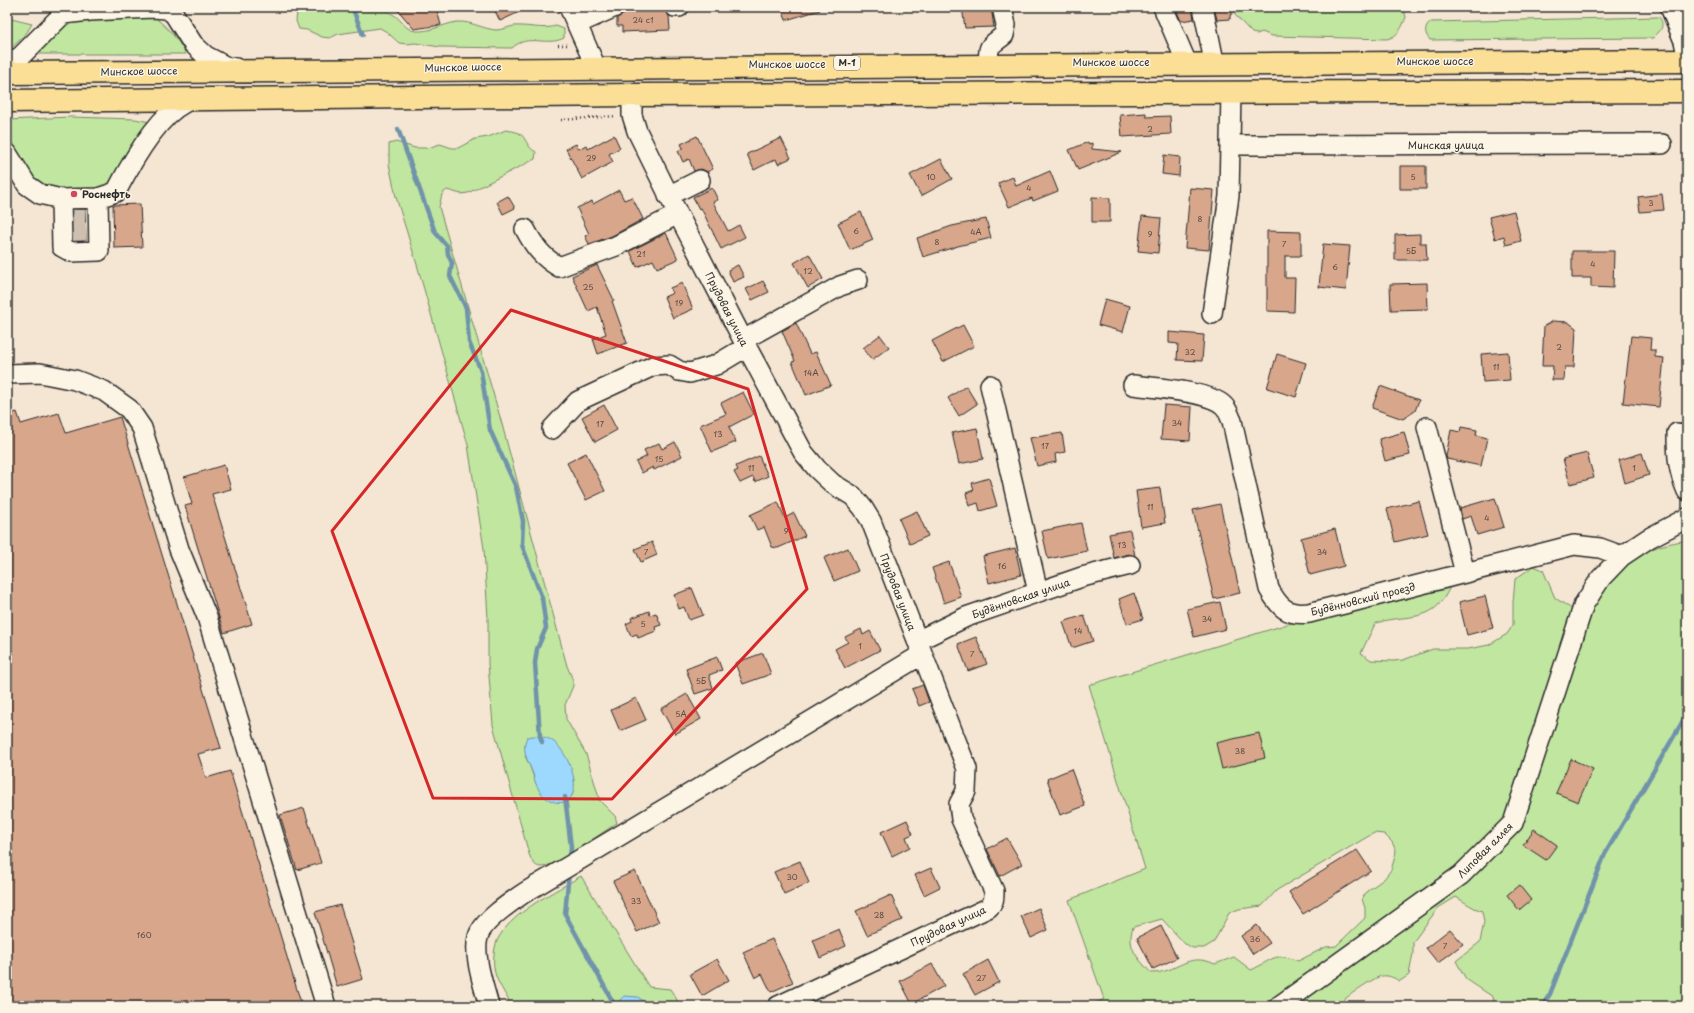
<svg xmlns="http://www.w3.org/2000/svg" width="1694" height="1013" font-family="'Playpen Sans',sans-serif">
<rect width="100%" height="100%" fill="#f5e5d3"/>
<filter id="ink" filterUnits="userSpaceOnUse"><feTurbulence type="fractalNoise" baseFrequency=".025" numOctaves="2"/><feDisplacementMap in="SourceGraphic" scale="8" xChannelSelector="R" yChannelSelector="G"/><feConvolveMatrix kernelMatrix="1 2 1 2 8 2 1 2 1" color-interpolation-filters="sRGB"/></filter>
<g filter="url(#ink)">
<path fill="#c1e6a0" stroke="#768866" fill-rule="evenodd" d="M 293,7 L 382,7 C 386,12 389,12 394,15 C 402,20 405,30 416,31 C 431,32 443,24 457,22 C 471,21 483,29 496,30 C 502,30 508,27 514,26 C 528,25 543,30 556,26 L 564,29 L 564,38 C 547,47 528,33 512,48 L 440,47 L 415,43 L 407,44 L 399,43 L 387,32 L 380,28 L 338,34 L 330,38 L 322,37 L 307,30 L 299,29 L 296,21 L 297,12 Z
M 1239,7 L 1371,9 L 1373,7 L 1403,7 L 1406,17 C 1402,27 1399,36 1387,39 L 1272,36 L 1262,32 L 1257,34 L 1252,33 L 1235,15 L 1235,9 Z
M 151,15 C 166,25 177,38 186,54 L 31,54 L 66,20 Z
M 1659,17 C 1666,26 1660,31 1653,38 L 1430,40 C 1424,33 1424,28 1431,22 Z
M 7,18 L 32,24 L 25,35 L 7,52 Z
M 70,117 L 135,119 L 150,122 L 111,185 L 103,191 L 66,193 L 36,183 L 12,153 L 7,138 L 7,122 L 9,120 Z
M 506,130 C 510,131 515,131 519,133 C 527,138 526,147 536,152 L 535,159 L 468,193 L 461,194 L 447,190 L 442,194 L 439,207 L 500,417 L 567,666 L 573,680 L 573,686 L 565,705 L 566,719 L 586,754 L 600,801 L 615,816 L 617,823 C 603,832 555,867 541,867 C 534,867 531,859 529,854 L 493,725 L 488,664 L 488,619 L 484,549 L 468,445 L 418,268 L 396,197 L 389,164 L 389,144 L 396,142 L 415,148 L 428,148 L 440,144 L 452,148 L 458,148 L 475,139 L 488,137 ZM 525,756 L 568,762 L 574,780 L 572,796 L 538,788 C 533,778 531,766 525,756 Z
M 1687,540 L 1687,1006 L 1495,1006 L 1493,997 L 1466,979 L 1456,961 L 1480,942 L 1484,922 L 1482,911 C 1472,908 1465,902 1456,897 L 1438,908 L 1413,942 L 1413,953 L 1409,975 L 1400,981 C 1394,978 1389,975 1382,976 C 1374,977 1343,999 1337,1006 L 1090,1006 L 1104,999 L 1069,900 L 1145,869 L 1089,685 L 1288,624 L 1451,585 C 1448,591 1445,597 1441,602 C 1425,623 1396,614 1375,624 L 1361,653 L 1371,660 L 1393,661 L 1403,660 L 1433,649 L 1468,649 L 1489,645 L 1507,634 L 1513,625 L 1513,602 L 1515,579 L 1534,566 L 1543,570 L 1555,598 L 1575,611 C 1600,586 1625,557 1660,546 C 1669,543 1678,542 1687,540 ZM 1374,833 L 1384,834 L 1392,842 L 1396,851 L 1394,860 L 1391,870 L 1384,879 L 1367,891 L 1362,899 L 1365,908 L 1365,918 L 1336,946 L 1326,947 L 1298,961 C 1273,951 1272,961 1251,970 L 1234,957 L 1215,964 C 1186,951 1179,973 1151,973 C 1138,958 1126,948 1133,927 L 1162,919 L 1185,944 L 1193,948 L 1204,948 L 1214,942 L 1229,913 L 1239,909 L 1262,906 L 1277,890 Z
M 581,876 L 649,987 L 670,989 L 676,998 L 679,1006 L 648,1006 L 638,997 L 614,1004 L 614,1006 L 512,1006 C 506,994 495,981 494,967 C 493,959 494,945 499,937 C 515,910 555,892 581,876 Z"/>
<path fill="#9dd9fe" stroke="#6f93aa" d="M 533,736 C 540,736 548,737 554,742 C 566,751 581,783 571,797 C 565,806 551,803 544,796 C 539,792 535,783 534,777 C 530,763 520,752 527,737 Z
M 624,996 L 638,997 L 648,1006 L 614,1006 Z"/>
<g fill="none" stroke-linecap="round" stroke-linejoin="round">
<path stroke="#6f93aa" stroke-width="4.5" d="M 352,7 L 363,35
M 398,129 L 435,232 L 447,246 L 448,254 L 452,263 L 450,276 L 466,308 L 469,342 L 481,371 L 490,430 L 516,487 L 523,521 L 522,545 L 542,598 L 546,628 L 537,649 L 535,663 L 540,736 L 542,742
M 565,797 L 571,847 L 570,859
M 569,872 L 565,914 L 615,1006
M 1542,1006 L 1550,994 L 1605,854 L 1687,714"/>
</g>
<path fill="#d8a68b" stroke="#2b2b2b" d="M 436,7 L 441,25 L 414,29 L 397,9 Z
M 493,7 L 530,7 L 500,21 Z
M 631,7 L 658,7 L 665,10 L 669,16 L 670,30 L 622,32 L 622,26 L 617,26 L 617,18 L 624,14 L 625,10 Z
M 781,7 L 820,7 L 820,10 L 786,20 Z
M 962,7 L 979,7 L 979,10 L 991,7 L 994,27 L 965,28 Z
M 1175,7 L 1192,7 L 1194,19 L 1181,21 Z
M 1214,7 L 1231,7 L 1232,14 L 1230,15 L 1230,19 L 1217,20 Z
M 1146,113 L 1146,117 L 1170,116 L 1171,134 L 1122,137 L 1120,115 Z
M 614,135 L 620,148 L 609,154 L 613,162 L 582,179 L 566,149 L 576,144 L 579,149 L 586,145 L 588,149 Z
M 697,136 L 713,169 L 707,172 L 701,169 L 694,171 L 689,159 L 683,162 L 678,151 L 683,148 L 681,144 Z
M 781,138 L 791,158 L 778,164 L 776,159 L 754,170 L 747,154 Z
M 1088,142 L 1089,144 L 1092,143 L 1092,149 L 1122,152 L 1078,170 L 1069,150 Z
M 1164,155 L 1180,157 L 1179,176 L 1162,174 Z
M 941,159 L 952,179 L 921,196 L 910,175 Z
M 1400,166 L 1426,166 L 1426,189 L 1400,189 Z
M 1050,171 L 1058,191 L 1033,201 L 1032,198 L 1009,207 L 998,183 L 1013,177 L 1016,186 Z
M 712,188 L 718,200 L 713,202 L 728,231 L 739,225 L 745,237 L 721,249 L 701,208 L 699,209 L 693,197 Z
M 1190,188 L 1214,190 L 1209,250 L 1185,248 Z
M 619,190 L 624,200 L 632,197 L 643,219 L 612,236 L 589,244 L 585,236 L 589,234 L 577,208 L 592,201 L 593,204 Z
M 1662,194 L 1664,210 L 1640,212 L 1638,197 Z
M 508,196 L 515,208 L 503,214 L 497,202 Z
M 1092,197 L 1110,198 L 1110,222 L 1092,222 Z
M 140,204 L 142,247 L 114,248 L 113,205 Z
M 85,209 L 86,240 L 74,241 L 72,210 Z
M 1514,211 L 1521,241 L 1506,245 L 1504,236 L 1495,239 L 1489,217 Z
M 861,212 L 873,240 L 850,250 L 838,223 Z
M 1142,216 L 1161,218 L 1158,253 L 1138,251 Z
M 986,219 L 991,238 L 958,246 L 923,257 L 917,238 L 952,226 Z
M 1267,231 L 1301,232 L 1301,256 L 1285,256 L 1285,278 L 1295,278 L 1294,312 L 1267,311 Z
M 666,233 L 678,259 L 657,268 L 653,260 L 637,267 L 630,251 Z
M 1420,234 L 1420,243 L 1426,243 L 1427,260 L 1395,260 L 1395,235 Z
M 1323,244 L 1350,246 L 1346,290 L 1319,287 Z
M 1572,251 L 1614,251 L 1613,288 L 1591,287 L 1591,278 L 1572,278 Z
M 809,254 L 823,279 L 808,288 L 794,263 Z
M 597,265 L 614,300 L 612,301 L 627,343 L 598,354 L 593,339 L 606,334 L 597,307 L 588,311 L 572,276 Z
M 738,265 L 744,277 L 733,282 L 728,270 Z
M 763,281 L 769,292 L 752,300 L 746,289 Z
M 682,283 L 693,309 L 673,318 L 664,297 L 673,293 L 670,288 Z
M 1427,283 L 1428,309 L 1391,310 L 1390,284 Z
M 1105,299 L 1130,306 L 1123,332 L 1098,325 Z
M 1553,321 L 1568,322 L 1576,328 L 1574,367 L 1565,367 L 1564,380 L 1552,380 L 1553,366 L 1542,366 L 1544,326 Z
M 796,323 L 810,354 L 816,352 L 831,385 L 806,395 L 792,362 L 795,361 L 782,331 Z
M 963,325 L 974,346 L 943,362 L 932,341 Z
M 1169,332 L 1204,335 L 1202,361 L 1177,360 L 1178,344 L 1169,343 Z
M 880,335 L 889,347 L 872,360 L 863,348 Z
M 1631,336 L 1651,338 L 1650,350 L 1655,350 L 1655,357 L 1664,358 L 1659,407 L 1623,403 Z
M 1508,352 L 1510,380 L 1483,382 L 1481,354 Z
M 1277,354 L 1306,363 L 1296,397 L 1267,388 Z
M 966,386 L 977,404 L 959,416 L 948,398 Z
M 1380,386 L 1419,400 L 1415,411 L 1403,419 L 1372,408 Z
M 743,392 L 754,414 L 729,427 L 736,442 L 712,452 L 700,425 L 726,414 L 721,403 Z
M 604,405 L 617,430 L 595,442 L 582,417 Z
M 1164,405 L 1192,407 L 1190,441 L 1161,439 Z
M 17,412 L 21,424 L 59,413 L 66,433 L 120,417 L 221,748 L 198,754 L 206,778 L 230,771 L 302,1006 L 7,1006 L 7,415 Z
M 1461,427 L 1477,430 L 1476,435 L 1487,438 L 1481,466 L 1447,459 L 1446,456 L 1451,430 L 1460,432 Z
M 977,428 L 983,459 L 959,464 L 952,433 Z
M 1404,432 L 1410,455 L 1385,461 L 1379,439 Z
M 1062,433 L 1065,452 L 1055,454 L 1056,462 L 1037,466 L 1030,438 Z
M 675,442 L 682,456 L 654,470 L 653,467 L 642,473 L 636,462 L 647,456 L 644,450 L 659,443 L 662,449 Z
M 586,453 L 605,491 L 586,500 L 567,463 Z
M 1587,453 L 1594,478 L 1570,484 L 1563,459 Z
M 1642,453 L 1649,475 L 1625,483 L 1619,460 Z
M 759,456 L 768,476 L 755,482 L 753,477 L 740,483 L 734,472 L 738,470 L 736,466 Z
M 224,465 L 231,489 L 212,494 L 252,624 L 224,633 L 185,506 L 192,504 L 184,477 Z
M 989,478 L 997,506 L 980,511 L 978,503 L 969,506 L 966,493 L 974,490 L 972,483 Z
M 1160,488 L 1165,523 L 1141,527 L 1136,491 Z
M 1495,498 L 1504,527 L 1477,535 L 1471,516 L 1462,519 L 1460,508 Z
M 1419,501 L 1428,534 L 1395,542 L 1387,509 Z
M 778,502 L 785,518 L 794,513 L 805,536 L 778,548 L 772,547 L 764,527 L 757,530 L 750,515 Z
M 1220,504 L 1240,593 L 1214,599 L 1193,510 Z
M 917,511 L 928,536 L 910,544 L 899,519 Z
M 1081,523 L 1087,551 L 1048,559 L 1042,531 Z
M 1335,529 L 1344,566 L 1310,575 L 1301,538 Z
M 1130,530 L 1135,556 L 1128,554 L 1114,558 L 1109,534 Z
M 652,542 L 657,555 L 641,562 L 635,549 Z
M 848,548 L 858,571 L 834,581 L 824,558 Z
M 1015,548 L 1021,575 L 989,583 L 983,556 Z
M 949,562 L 961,597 L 944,603 L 932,568 Z
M 692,588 L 703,615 L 689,620 L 684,607 L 679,609 L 674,595 Z
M 1134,593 L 1143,619 L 1127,624 L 1119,599 Z
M 1485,596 L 1493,628 L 1467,635 L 1459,602 Z
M 1220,602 L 1226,629 L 1194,637 L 1187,609 Z
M 649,611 L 650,615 L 656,613 L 661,625 L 655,627 L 656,631 L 638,638 L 637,634 L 631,636 L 626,624 L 632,621 L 631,618 Z
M 1084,615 L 1093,641 L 1072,648 L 1063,622 Z
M 861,629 L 863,635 L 870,631 L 880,650 L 845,668 L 835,649 L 848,642 L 845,637 Z
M 976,637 L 987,664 L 968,671 L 958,644 Z
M 763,653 L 771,674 L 743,684 L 735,663 Z
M 717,657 L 722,670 L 709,675 L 713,688 L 695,694 L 686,669 Z
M 923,685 L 929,702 L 919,706 L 912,689 Z
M 687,694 L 701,719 L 675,734 L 661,709 Z
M 636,698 L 646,720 L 620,731 L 611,710 Z
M 1259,733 L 1265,758 L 1222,769 L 1216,743 Z
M 1571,759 L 1593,769 L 1578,802 L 1556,793 Z
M 1071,769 L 1085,806 L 1060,815 L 1047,779 Z
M 304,808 L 321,863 L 297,870 L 280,815 Z
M 907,820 L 913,834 L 906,837 L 910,847 L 892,856 L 881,832 Z
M 1534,829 L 1557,845 L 1546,860 L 1523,845 Z
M 1007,838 L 1022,864 L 1000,876 L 987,849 Z
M 1357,850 L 1371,871 L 1303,914 L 1289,892 Z
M 800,861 L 809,883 L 784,894 L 774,872 Z
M 931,868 L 940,887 L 924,895 L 915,875 Z
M 635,871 L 659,922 L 637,932 L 613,881 Z
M 1519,885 L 1531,900 L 1519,910 L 1507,895 Z
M 891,895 L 902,920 L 867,935 L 856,911 Z
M 340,905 L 363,979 L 337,987 L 315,912 Z
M 1039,908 L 1048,930 L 1031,938 L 1021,916 Z
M 1257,925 L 1270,943 L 1253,954 L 1241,936 Z
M 1161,926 L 1177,958 L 1153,969 L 1137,938 Z
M 839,929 L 846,946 L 820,958 L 813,940 Z
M 1450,929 L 1463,944 L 1438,963 L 1426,948 Z
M 772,939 L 793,982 L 771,992 L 762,974 L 755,978 L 743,952 Z
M 717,959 L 729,980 L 702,996 L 690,974 Z
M 988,960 L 999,982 L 975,995 L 963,974 Z
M 932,964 L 944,986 L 912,1004 L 900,981 Z"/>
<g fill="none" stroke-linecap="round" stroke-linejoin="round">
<path stroke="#cdc0b1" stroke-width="19" stroke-dasharray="19 10" stroke-linecap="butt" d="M 70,213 L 85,213
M 71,232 L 86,232"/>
<defs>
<path id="minor" d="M 569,7 L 595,65
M 675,7 L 679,7
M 1163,7 L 1186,61
M 1203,7 L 1214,61
M 1670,7 L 1684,41 L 1687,55
M 577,24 L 615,7
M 989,63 C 987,44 991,46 1004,35 L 1006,25 L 1002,7
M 7,66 L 21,56 L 63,14 L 90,11 L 152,8 L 167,9 L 174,14 L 193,44 L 206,56 L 225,66 L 236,68
M 632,95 L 632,115 L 637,131 L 678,214 L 743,340 L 803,452 L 817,469 L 833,484 L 853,496 L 863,508 L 871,521 L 967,769 L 966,791 L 959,804 L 961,819 L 994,891 C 994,899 994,903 988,908 L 778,1006
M 1230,145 L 1662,144
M 7,153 L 27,185 L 40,194 L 61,199 L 98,198 L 116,192 C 130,165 157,117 184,103 C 187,101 192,100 196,100
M 668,196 L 700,180
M 61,199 L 62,247 L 71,252 L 99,251 L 98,198
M 525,229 C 534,246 542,257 559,267 L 616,246 L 678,214
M 1212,314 L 1229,196 L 1231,92
M 743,340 L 840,286 L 858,280
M 7,374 L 40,373 L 75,380 L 104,391 L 129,409 L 142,428 L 179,549 L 207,617 L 326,1006
M 990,385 L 1038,592
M 1133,385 C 1154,388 1208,391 1223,405 C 1228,409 1229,415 1232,421 L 1269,589 C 1279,607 1287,616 1309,613 L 1574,545 L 1600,548 L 1622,556 L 1649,538 L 1687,518
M 1427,427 L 1465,573
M 552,429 L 578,401 L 653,366 L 669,365 L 679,371 L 690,373 L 716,365 L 746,347
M 1677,433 C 1677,455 1678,471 1687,491
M 917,641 L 966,617 L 1082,577 L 1130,565
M 489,1006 C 484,987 473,956 478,937 C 482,921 511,902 524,893 L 921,655
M 1279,1006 L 1461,875 L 1513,823 L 1584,604 L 1601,578 L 1622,556"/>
<path id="highway" d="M 7,73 C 567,65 1127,61 1687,61
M 7,101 L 632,95 L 1687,91"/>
</defs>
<use href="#minor" stroke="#2b2b2b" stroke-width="22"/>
<use href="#highway" stroke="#2b2b2b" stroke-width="25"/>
<path stroke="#2b2b2b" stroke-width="2.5" stroke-dasharray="1 3" stroke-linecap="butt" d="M 558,45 L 569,45
M 561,120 L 616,116"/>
<use href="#minor" stroke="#fcf5e5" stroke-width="19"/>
<use href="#highway" stroke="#fbdf96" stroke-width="22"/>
</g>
</g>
<path fill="none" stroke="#d62828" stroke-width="3" stroke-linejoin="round" d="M 511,310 L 748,389 L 807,589 L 612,799 L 433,798 L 332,531 Z"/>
<circle fill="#d1495b" stroke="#fcf5e5" stroke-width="1.5" cx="74" cy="194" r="4"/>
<g text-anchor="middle" stroke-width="3" stroke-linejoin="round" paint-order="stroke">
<g font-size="8" fill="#564a43">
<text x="643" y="23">24 с1</text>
<text x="1150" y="132">2</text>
<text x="591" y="161">29</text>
<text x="931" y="180">10</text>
<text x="1413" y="180">5</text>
<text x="1029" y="191">4</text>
<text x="1651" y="206">3</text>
<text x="1200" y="222">8</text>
<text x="856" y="234">6</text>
<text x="976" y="235">4А</text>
<text x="1150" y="237">9</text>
<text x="937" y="245">8</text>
<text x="1284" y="247">7</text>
<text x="1411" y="254">5Б</text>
<text x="641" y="257">21</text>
<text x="1593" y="267">4</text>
<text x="1335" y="270">6</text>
<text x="808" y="274">12</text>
<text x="588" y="290">25</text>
<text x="679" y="306">19</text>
<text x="1559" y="350">2</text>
<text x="1190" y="355">32</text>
<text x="1496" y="370">11</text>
<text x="811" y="376">14А</text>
<text x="1177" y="426">34</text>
<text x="600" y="427">17</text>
<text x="718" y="437">13</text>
<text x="1045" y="449">17</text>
<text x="659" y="462">15</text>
<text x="751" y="471">11</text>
<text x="1634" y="471">1</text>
<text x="1150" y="510">11</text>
<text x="1487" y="521">4</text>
<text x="786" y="534">9</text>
<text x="1122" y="548">13</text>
<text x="646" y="555">7</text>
<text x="1322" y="555">34</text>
<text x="1002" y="569">16</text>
<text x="1207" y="622">34</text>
<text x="643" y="627">5</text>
<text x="1078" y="634">14</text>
<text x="860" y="649">1</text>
<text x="972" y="657">7</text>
<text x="701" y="684">5Б</text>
<text x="681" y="717">5А</text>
<text x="1240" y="754">38</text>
<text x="792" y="880">30</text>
<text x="636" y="904">33</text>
<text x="879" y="918">28</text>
<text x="144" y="938">160</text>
<text x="1255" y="942">36</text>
<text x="1445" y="949">7</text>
<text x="981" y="981">27</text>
</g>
<rect fill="#fcf5e5" stroke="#6a6863" stroke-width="1" x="834" y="56" width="26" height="14" rx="3"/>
<g font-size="9" font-weight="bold" fill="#2b2b2b">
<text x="847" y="66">М-1</text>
</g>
<g font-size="10" fill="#2b2b2b" stroke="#fcf5e5">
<text x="1435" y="65">Минское шоссе</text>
<text x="1111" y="66">Минское шоссе</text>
<text x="787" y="68">Минское шоссе</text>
<text transform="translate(463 67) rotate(-1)" y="4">Минское шоссе</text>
<text transform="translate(139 71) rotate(-1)" y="4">Минское шоссе</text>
<text x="1446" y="149">Минская улица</text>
<text transform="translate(727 309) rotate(63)" y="4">Прудовая улица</text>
<text transform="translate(898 592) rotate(69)" y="4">Прудовая улица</text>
<text transform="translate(1021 598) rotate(-19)" y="4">Будённовская улица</text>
<text transform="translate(1363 599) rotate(-14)" y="4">Будённовский проезд</text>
<text transform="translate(1485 850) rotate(-45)" y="4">Липовая аллея</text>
<text transform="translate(948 926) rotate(-25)" y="4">Прудовая улица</text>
</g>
<g font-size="10" font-weight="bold" fill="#2b2b2b" stroke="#fcf5e5" text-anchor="start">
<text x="82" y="198">Роснефть</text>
</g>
</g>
<rect width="1694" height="1013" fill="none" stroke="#fcf5e5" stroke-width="24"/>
<rect x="12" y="12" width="1670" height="989" fill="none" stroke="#2b2b2b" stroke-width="1.5" filter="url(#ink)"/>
</svg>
